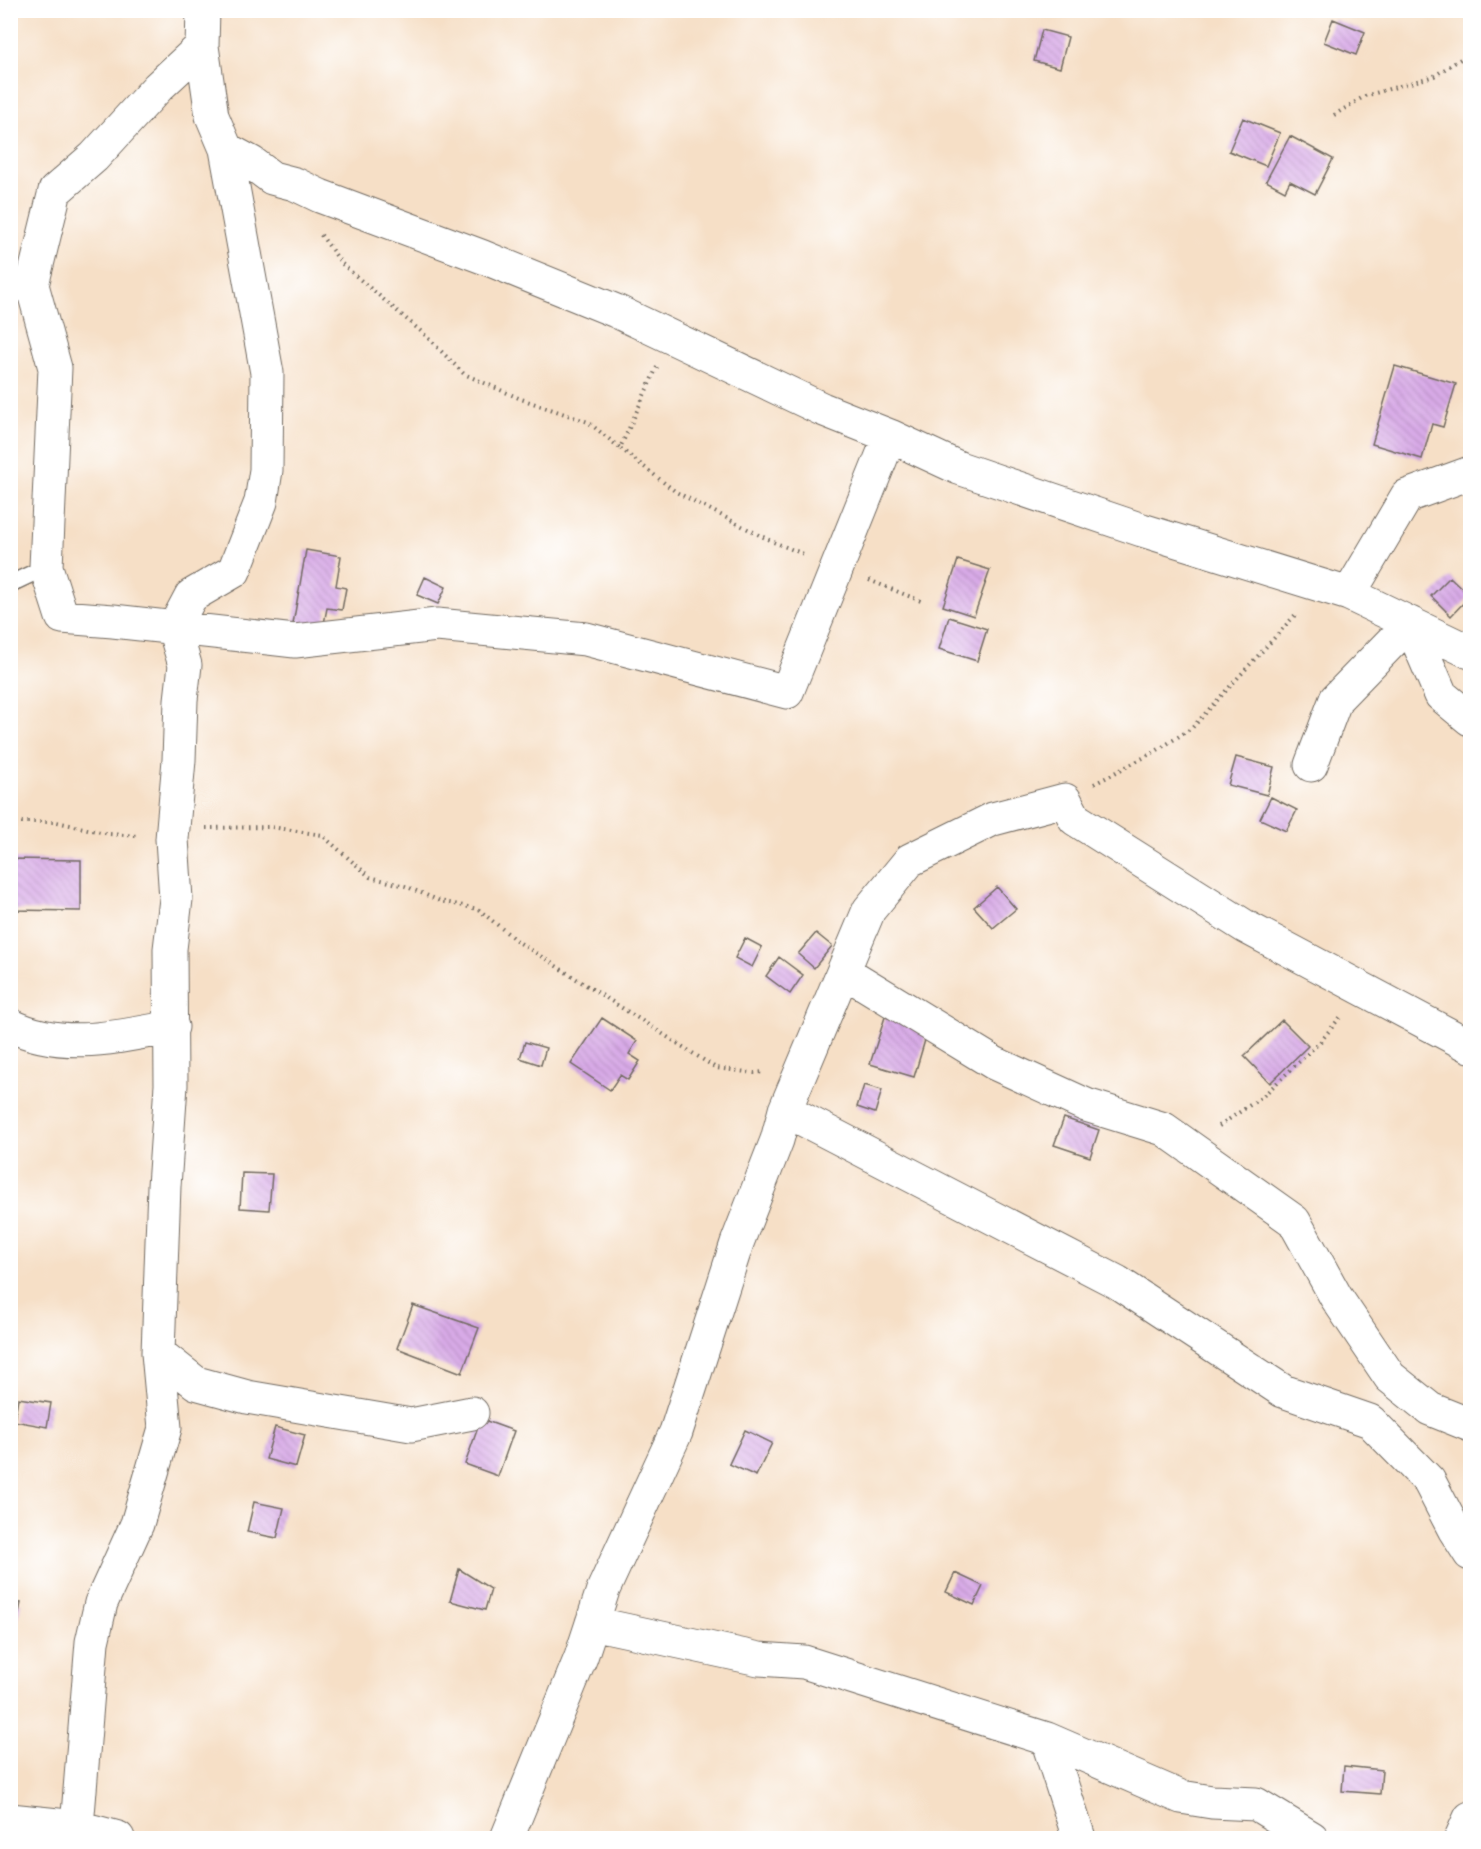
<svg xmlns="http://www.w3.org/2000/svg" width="1481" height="1849" font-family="'Comic Neue',sans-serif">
<defs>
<pattern id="building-back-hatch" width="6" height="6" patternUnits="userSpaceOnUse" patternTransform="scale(1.5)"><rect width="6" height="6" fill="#d8aae7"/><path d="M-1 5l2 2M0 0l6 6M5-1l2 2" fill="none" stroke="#ba92c6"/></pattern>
</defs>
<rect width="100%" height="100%" fill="#fff"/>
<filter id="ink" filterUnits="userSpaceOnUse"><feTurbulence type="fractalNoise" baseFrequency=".0167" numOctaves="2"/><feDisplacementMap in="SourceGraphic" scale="12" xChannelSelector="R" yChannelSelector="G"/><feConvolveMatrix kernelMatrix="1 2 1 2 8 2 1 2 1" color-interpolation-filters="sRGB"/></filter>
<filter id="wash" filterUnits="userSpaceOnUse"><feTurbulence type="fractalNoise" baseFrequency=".008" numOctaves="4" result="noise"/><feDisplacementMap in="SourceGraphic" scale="24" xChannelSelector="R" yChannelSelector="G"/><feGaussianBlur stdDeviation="1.35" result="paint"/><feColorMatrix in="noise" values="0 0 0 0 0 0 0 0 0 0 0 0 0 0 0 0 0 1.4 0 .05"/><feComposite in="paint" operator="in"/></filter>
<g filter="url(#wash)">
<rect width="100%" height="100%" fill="#f6dfc6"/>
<g id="blocks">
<path fill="url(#building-back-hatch)" d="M 1333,19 L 1365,32 L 1356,55 L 1324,42 Z
M 1042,30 L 1068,37 L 1060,68 L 1034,61 Z
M 1243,118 L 1280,133 L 1266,166 L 1229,151 Z
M 1290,136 L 1333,159 L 1315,194 L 1290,181 L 1285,191 L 1266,181 Z
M 1395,366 L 1456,384 L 1443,427 L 1432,424 L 1422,459 L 1372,444 Z
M 306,550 L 341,556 L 336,586 L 346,588 L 342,610 L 327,608 L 323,629 L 293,624 Z
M 958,560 L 990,570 L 974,616 L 943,606 Z
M 425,577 L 446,587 L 438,604 L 417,595 Z
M 1450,577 L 1470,596 L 1451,616 L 1431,596 Z
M 949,617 L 987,629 L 977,661 L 939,649 Z
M 1236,757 L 1274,767 L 1267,795 L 1228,785 Z
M 1271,797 L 1297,810 L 1286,831 L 1260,819 Z
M 10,859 L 81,860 L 81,911 L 10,910 Z
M 997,887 L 1016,909 L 993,928 L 974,907 Z
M 816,933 L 832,946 L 814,968 L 798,954 Z
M 745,938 L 762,947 L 752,967 L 735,958 Z
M 779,957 L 803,975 L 790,994 L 766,976 Z
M 885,1017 L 928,1030 L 914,1077 L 870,1064 Z
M 602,1018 L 637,1041 L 629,1054 L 640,1061 L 628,1080 L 620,1075 L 610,1090 L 571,1064 Z
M 1282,1020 L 1308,1046 L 1270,1083 L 1244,1056 Z
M 525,1042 L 546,1048 L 541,1065 L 520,1058 Z
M 864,1085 L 882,1090 L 875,1113 L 857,1107 Z
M 1064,1118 L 1099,1130 L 1090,1157 L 1054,1145 Z
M 242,1173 L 272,1174 L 269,1210 L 240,1208 Z
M 413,1305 L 479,1328 L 462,1373 L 397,1348 Z
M 18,1398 L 51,1403 L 47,1427 L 14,1421 Z
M 481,1419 L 514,1431 L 498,1476 L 465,1464 Z
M 275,1427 L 305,1435 L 296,1467 L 266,1459 Z
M 745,1430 L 772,1443 L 756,1476 L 729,1464 Z
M 254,1502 L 284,1508 L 277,1538 L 247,1532 Z
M 459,1569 L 491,1589 L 485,1610 L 450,1601 Z
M 955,1573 L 983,1586 L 974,1605 L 946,1592 Z
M 10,1602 L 21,1603 L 17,1622 L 10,1621 Z
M 1344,1766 L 1382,1770 L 1380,1794 L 1342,1791 Z"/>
</g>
</g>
<g filter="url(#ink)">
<use href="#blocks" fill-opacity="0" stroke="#726a61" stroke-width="1.5"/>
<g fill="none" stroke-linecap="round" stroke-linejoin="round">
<defs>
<path id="lane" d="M 10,584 L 46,567"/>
<path id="street" d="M 203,10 L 202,46 L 212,116 L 226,149 L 252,163 L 272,178 L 295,184 L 320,196 L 483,257 L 616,311 L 822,409 L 890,436 L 959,468 L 1142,530 L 1349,594
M 202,46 L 158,87 L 94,157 L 55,191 L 32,285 L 55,368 L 46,567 L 62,617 L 113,621 L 295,641 L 437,625 L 586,639 L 787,692 L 890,436
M 1470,473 L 1407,496 L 1349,594 L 1470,652
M 1410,623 L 1441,695 L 1470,719
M 1311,765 L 1336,699 L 1410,623
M 845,972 L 994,1063 L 1086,1105 L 1164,1129 L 1294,1221 L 1336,1297 L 1390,1377 L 1430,1409 L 1470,1425
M 10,1025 C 62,1051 117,1037 172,1027
M 785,1110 L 1117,1282 L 1283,1391 L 1370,1421 L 1429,1481 L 1454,1529 L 1470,1554
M 158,1353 L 196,1383 L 247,1397 L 411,1425 L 472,1413
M 592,1623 L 759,1659 L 804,1662 L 1047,1739 L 1079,1838
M 1047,1739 L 1181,1797 L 1212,1802 L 1256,1804 L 1312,1838
M 10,1820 L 77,1827 L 118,1838
M 77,1827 L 92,1642 L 101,1603 L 137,1524 L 165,1428 L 158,1353 L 164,1186 L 171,1085 L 170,949 L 176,899 L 172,839 L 179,760 L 181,700 L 185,665 L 174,628 L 191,596 L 234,571 L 261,502 L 266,470 L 267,373 L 226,149
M 507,1838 L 581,1657 L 603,1590 L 676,1432 L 737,1243 L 777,1140 L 785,1110 L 869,910 L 910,860 L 993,819 L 1065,800 L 1075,819 L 1246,927 L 1470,1046
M 1461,1838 L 1470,1818"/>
</defs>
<use href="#lane" stroke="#726a61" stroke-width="19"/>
<use href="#street" stroke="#726a61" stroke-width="35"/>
<path stroke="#726a61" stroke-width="4" stroke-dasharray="1.5 4.5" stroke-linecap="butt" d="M 1334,115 L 1365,96 L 1434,76 L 1470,53
M 321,235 L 342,264 L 424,334 L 464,374 L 521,399 L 588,422 L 620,448
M 657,367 L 620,448 L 676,492 L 771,541 L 806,555
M 869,580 L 921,601
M 1094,784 L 1156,751 L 1192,728 L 1297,613
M 10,818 L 22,822 L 57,822 L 109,834 L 139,836
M 206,828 L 272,827 L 322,835 L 370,877 L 405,886 L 440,901 L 478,909 L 517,941 L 716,1068 L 754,1073 L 764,1072
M 1219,1126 L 1262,1097 L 1320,1042 L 1342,1015"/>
<use href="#lane" stroke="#fff" stroke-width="16"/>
<use href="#street" stroke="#fff" stroke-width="33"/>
</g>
</g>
<rect width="1481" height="1849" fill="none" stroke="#fff" stroke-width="36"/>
</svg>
